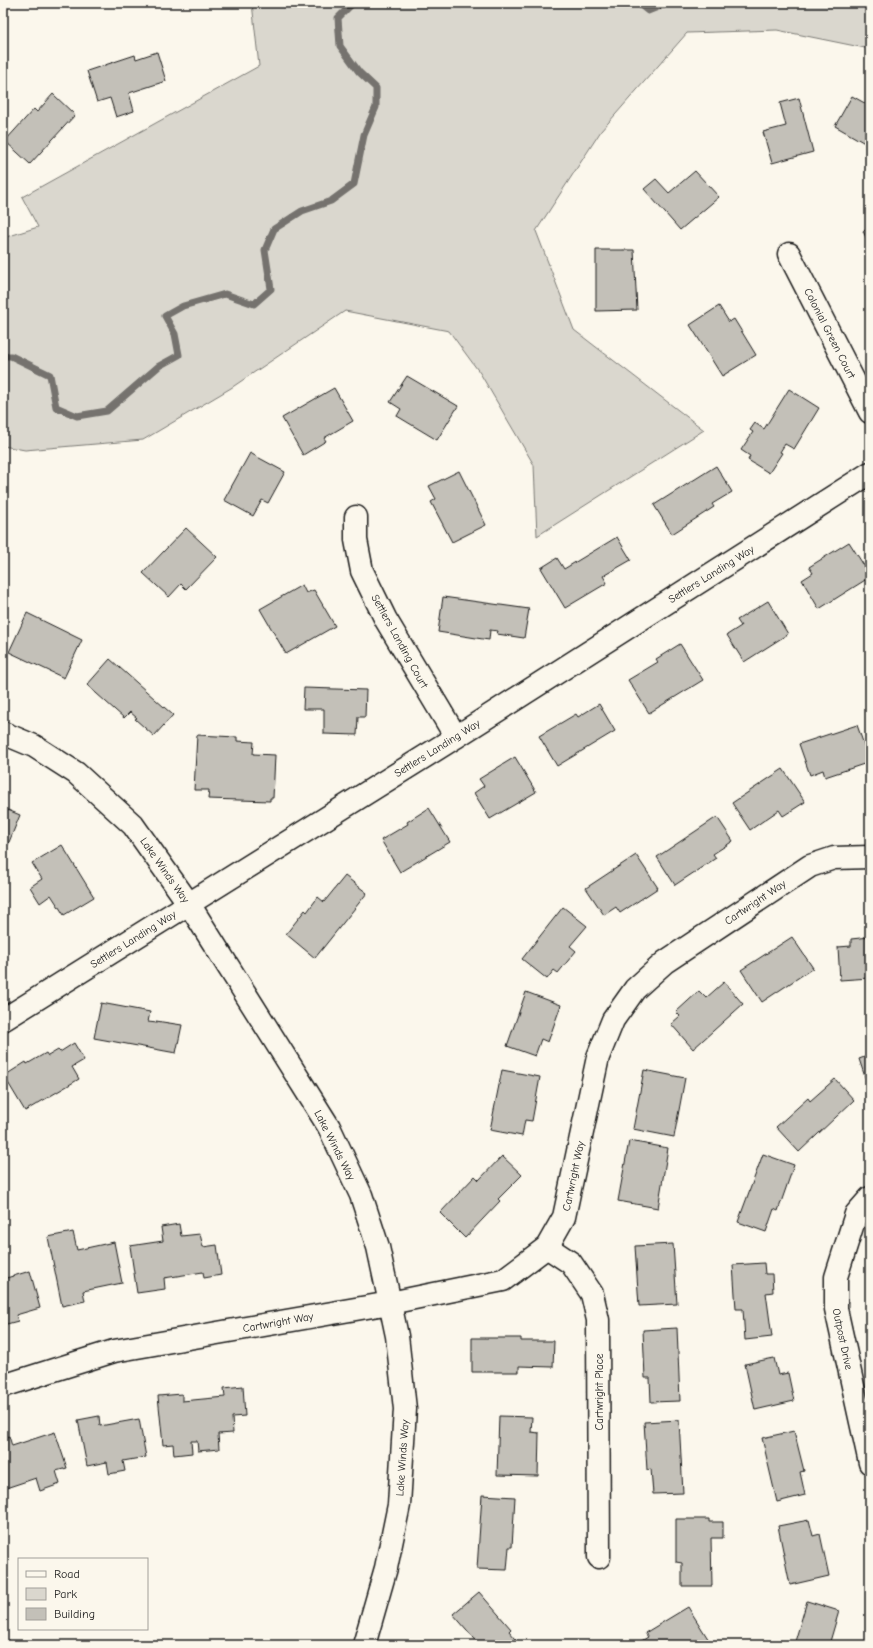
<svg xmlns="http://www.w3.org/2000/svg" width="873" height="1648" font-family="'Comic Neue',sans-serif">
<rect width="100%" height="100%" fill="#fbf7ec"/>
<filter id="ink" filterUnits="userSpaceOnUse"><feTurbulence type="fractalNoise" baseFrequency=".025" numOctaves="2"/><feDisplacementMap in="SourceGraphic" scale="8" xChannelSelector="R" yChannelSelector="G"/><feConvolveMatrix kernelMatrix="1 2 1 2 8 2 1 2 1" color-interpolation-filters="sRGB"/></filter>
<g filter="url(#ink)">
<path fill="#dad7ce" stroke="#7b7a75" d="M 252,3 L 870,3 L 870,49 L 777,30 L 687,33 L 601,131 L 536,231 L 574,330 L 704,430 L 537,536 L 534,465 L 480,373 L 449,331 L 345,311 L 231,388 L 143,440 L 25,450 L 3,446 L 3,238 L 38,227 L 22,197 L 259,66 Z"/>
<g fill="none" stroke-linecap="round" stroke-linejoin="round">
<path stroke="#74726e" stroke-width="7" d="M 638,3 L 648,11 L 668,3
M 3,356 L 11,356 L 50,375 L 56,407 L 77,416 L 107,411 L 159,366 L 179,355 L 175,334 L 165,316 L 183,306 L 225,294 L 254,304 L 271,289 L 265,250 L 274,229 L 302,211 L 331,201 L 354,184 L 364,135 L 376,107 L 376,88 L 359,72 L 340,46 L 338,18 L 353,3"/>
</g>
<path fill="#c3c0b8" stroke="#1c1c1c" d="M 157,52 L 166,81 L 129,93 L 134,111 L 116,117 L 110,98 L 97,102 L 87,71 L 135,55 L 136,59 Z
M 53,94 L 75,115 L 30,164 L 5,141 L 34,109 L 37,112 Z
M 852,96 L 870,106 L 870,146 L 835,126 Z
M 799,98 L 813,152 L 772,163 L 763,132 L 786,126 L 780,103 Z
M 695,171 L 719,197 L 680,230 L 644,189 L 656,179 L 669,193 Z
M 870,228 L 870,246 L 863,231 Z
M 596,250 L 634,250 L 637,310 L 596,311 Z
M 719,306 L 729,322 L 734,319 L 756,355 L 722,376 L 690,325 Z
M 407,376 L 458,406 L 437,440 L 397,416 L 401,409 L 390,402 Z
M 334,388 L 353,421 L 324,438 L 326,441 L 303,455 L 282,418 Z
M 789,389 L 819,408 L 794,449 L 785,444 L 780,452 L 782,453 L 769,473 L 748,460 L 750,456 L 741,450 L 753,432 L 750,430 L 755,423 L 764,429 Z
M 250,453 L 285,472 L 268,503 L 262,500 L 253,516 L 224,500 Z
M 716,466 L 732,492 L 712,504 L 714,507 L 672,534 L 654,505 Z
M 459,471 L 486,525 L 452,542 L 431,502 L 436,499 L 429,486 Z
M 186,528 L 217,557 L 186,589 L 181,584 L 169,597 L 143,573 Z
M 617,537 L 631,560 L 603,576 L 607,583 L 565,608 L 541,568 L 557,558 L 564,569 Z
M 849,542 L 870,575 L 870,577 L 819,609 L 802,580 L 813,573 L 809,567 Z
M 302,585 L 306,593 L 314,590 L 335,626 L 286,654 L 260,609 Z
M 443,597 L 529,609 L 524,638 L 497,634 L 498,631 L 490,630 L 489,640 L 438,632 Z
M 768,601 L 788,634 L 744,662 L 727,635 L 741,626 L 737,620 Z
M 27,613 L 82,640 L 64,678 L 9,652 Z
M 680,644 L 703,680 L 649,713 L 628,680 L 658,662 L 656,659 Z
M 110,659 L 173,715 L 154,736 L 135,719 L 137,718 L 130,712 L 124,718 L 87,685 Z
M 304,688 L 366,690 L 365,717 L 358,717 L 357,735 L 324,734 L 324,709 L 303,709 Z
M 599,704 L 615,731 L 557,766 L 539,736 L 576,714 L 578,717 Z
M 857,725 L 870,762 L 825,777 L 823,770 L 810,775 L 799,744 Z
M 197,735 L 237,737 L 237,741 L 254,742 L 253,754 L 275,755 L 273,798 L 270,798 L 270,801 L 208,799 L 209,790 L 194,790 Z
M 515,757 L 536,792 L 490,819 L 474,793 L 484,786 L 479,779 Z
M 783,769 L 805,802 L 783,816 L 779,810 L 750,830 L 732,803 Z
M 3,808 L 20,815 L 7,847 L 3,845 Z
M 429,808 L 450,842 L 400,872 L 381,840 L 408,824 L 407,822 Z
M 717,817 L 733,841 L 713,854 L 716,858 L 675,885 L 657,857 Z
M 62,845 L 94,897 L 64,915 L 51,895 L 40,903 L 30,887 L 42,879 L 32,863 Z
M 636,855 L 658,888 L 620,913 L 616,907 L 604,915 L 586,888 Z
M 345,876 L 367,893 L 315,958 L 286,934 L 305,910 L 307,912 L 318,897 L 324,902 Z
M 563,907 L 587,926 L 570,946 L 576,951 L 558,973 L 554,970 L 547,979 L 522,959 Z
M 792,937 L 813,968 L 762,1002 L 741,970 Z
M 870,937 L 870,978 L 840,980 L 838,947 L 851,946 L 851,939 Z
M 724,982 L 743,1004 L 693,1049 L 671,1024 L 680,1016 L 676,1012 L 699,991 L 706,998 Z
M 526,992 L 561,1005 L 548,1042 L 541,1039 L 535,1056 L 507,1046 Z
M 101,1003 L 150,1012 L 148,1022 L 157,1023 L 156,1021 L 182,1025 L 176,1053 L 94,1038 Z
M 74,1043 L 84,1060 L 72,1067 L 79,1079 L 25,1111 L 4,1076 L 26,1062 L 27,1064 L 46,1053 L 48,1056 L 58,1050 L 60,1052 Z
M 870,1055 L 870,1089 L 869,1089 L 859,1059 Z
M 502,1070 L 540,1077 L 532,1121 L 525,1120 L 522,1136 L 490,1130 Z
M 644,1070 L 685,1078 L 674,1137 L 633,1129 Z
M 835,1079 L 854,1100 L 799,1152 L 776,1127 L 808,1098 L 810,1101 Z
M 629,1141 L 668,1148 L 658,1208 L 618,1201 Z
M 763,1154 L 794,1165 L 778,1211 L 774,1209 L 766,1232 L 738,1222 Z
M 502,1156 L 522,1175 L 498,1199 L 500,1201 L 465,1238 L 440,1213 L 475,1176 L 479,1180 Z
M 179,1224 L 181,1236 L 200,1234 L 203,1247 L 217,1245 L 221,1275 L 204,1278 L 203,1272 L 164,1278 L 165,1289 L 137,1293 L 130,1246 L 163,1241 L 161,1227 Z
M 73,1232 L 77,1250 L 114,1242 L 122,1283 L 83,1291 L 85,1301 L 62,1306 L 48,1237 Z
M 673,1244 L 677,1304 L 639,1306 L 635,1246 Z
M 764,1263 L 765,1274 L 772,1274 L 773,1292 L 766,1293 L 772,1337 L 745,1340 L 743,1309 L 736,1309 L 733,1265 Z
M 30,1271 L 40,1308 L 16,1315 L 18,1321 L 3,1325 L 3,1279 Z
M 677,1328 L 680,1401 L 651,1402 L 650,1378 L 645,1378 L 643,1330 Z
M 472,1338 L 521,1338 L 521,1341 L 554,1341 L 553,1367 L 519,1366 L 519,1372 L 472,1372 Z
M 774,1358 L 778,1375 L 788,1373 L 794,1401 L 755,1410 L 745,1364 Z
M 243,1386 L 245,1416 L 232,1417 L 233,1433 L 218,1434 L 219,1449 L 198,1451 L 197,1441 L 191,1441 L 192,1453 L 174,1455 L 173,1444 L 163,1445 L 158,1396 L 182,1394 L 182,1401 L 225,1397 L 224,1388 Z
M 99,1416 L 100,1426 L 139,1419 L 146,1457 L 123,1461 L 125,1471 L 109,1474 L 107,1462 L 87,1466 L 78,1420 Z
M 499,1416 L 532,1417 L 531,1432 L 539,1433 L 538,1476 L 497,1475 Z
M 679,1420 L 683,1493 L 653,1494 L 651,1469 L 647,1470 L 644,1422 Z
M 794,1431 L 804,1471 L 800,1472 L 805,1495 L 777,1502 L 762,1438 Z
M 55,1432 L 67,1468 L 56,1471 L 60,1484 L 40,1491 L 36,1478 L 3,1489 L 3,1439 L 9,1436 L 12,1446 Z
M 482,1495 L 515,1497 L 512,1547 L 509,1547 L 507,1570 L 477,1569 Z
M 676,1519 L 709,1519 L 709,1522 L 723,1522 L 723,1538 L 711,1538 L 712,1586 L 682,1586 L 682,1563 L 676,1562 Z
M 809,1520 L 813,1536 L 820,1534 L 829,1576 L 790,1585 L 778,1526 Z
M 479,1592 L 511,1629 L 509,1631 L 521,1645 L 480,1645 L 453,1614 Z
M 807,1601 L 839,1611 L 829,1645 L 794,1645 Z
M 688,1607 L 712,1645 L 635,1645 L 648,1637 L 645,1633 Z"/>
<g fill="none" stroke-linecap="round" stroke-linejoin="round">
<defs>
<path id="street" d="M 789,254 L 870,412
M 356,517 L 356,540 L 362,571 L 386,620 L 456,737
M 3,1020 L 456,737 L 870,473
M 870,1198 L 856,1214 L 836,1277 L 836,1309 L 870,1463
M 547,1247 L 571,1263 L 592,1294 L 598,1320 L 599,1557
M 3,1386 L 114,1351 L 390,1303 L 503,1280 L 547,1247 L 564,1217 L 598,1057 L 613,1020 L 635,989 L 665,962 L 810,866 L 834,858 L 870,857"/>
<path id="secondary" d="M 3,733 L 34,746 L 76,773 L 133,825 L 189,904 L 329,1127 L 361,1195 L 378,1247 L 390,1303 L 397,1336 L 405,1409 L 399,1505 L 386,1568 L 364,1645"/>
</defs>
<use href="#street" stroke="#1c1c1c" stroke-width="25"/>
<use href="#secondary" stroke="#1c1c1c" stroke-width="25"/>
<use href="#street" stroke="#fbf7ec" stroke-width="22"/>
<use href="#secondary" stroke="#fbf7ec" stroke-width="22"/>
</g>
</g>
<g text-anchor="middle" stroke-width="3.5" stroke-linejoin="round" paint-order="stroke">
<g font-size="11" fill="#1c1c1c" stroke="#fbf7ec">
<text transform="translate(830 333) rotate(63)" y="4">Colonial Green Court</text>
<text transform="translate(711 574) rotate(-32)" y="4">Settlers Landing Way</text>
<text transform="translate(400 641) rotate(61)" y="4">Settlers Landing Court</text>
<text transform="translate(437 748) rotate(-32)" y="4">Settlers Landing Way</text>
<text transform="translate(165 870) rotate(55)" y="4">Lake Winds Way</text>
<text transform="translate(755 902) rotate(-34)" y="4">Cartwright Way</text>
<text transform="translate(133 939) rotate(-32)" y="4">Settlers Landing Way</text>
<text transform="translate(335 1145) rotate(63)" y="4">Lake Winds Way</text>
<text transform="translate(573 1176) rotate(-78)" y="4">Cartwright Way</text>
<text transform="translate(278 1322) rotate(-10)" y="4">Cartwright Way</text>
<text transform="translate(843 1339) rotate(78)" y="4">Outpost Drive</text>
<text transform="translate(599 1392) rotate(-90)" y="4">Cartwright Place</text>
<text transform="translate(402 1458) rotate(-86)" y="4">Lake Winds Way</text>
</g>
</g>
<rect width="873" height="1648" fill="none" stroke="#fbf7ec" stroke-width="16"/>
<rect x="8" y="8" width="857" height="1632" fill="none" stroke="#1c1c1c" stroke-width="1.5" filter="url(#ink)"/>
<rect x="18" y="1558" width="130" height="72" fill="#fbf7ec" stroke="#a29f99"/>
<rect x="26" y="1571" width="20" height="6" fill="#fbf7ec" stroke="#a29f99"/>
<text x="54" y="1578" font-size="12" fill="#1c1c1c">Road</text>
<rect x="26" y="1588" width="20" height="12" fill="#dad7ce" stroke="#a29f99"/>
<text x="54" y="1598" font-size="12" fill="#1c1c1c">Park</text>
<rect x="26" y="1608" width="20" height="12" fill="#c3c0b8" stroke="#a29f99"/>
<text x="54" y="1618" font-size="12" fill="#1c1c1c">Building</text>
</svg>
